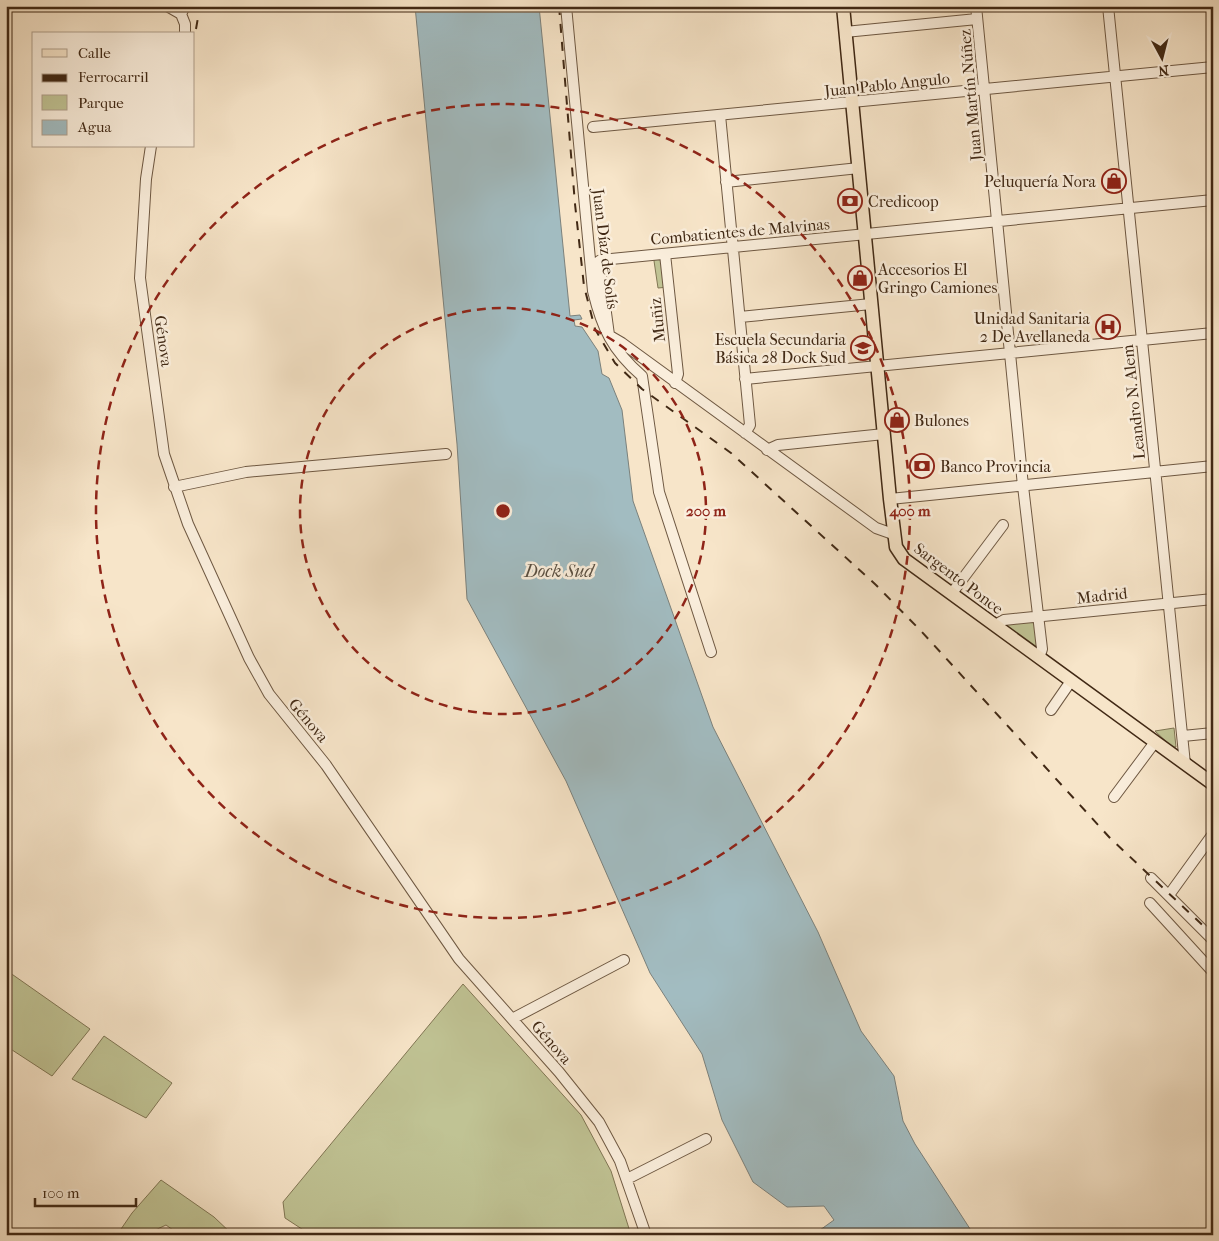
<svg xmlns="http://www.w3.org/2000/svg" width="1219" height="1241" font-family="'IM FELL French Canon',serif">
<rect width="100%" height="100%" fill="#f7e5c9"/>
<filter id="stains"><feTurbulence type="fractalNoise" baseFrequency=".004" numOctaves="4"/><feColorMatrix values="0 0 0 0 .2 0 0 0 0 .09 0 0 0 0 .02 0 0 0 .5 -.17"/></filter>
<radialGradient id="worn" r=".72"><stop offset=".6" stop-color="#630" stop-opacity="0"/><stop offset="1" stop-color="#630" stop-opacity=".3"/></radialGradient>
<path fill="#c0c394" stroke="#807654" d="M 653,254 L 665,254 L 669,287 L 658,288 Z
M 1038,616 L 1039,658 L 1000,621 Z
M 1174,728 L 1176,747 L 1172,747 L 1155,731 Z
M 6,970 L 90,1029 L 52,1076 L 6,1046 Z
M 463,984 L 581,1115 L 611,1171 L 631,1235 L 311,1235 L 285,1218 L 283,1202 Z
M 104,1036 L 172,1083 L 146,1118 L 72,1079 Z
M 161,1180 L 214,1217 L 233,1235 L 180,1235 L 166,1225 L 151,1232 L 152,1235 L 121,1235 L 119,1232 L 132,1213 Z"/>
<path fill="#a2bcc1" stroke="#7b817c" d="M 415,6 L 539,6 L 570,316 L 580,315 L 582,319 L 574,320 L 575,326 L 582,327 L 598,351 L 602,374 L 609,378 L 622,410 L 633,501 L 713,727 L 818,932 L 861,1031 L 894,1076 L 903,1121 L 915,1144 L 974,1235 L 813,1235 L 834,1220 L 824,1206 L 787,1207 L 753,1182 L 722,1120 L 702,1054 L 650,973 L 566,781 L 467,599 L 457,444 Z"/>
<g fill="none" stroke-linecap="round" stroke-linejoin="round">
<defs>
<path id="minor" d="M 167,6 L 181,14
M 566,6 L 593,291 C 602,328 612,350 642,376 L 659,492 L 711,652
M 976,6 L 1023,486 L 1042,649 L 1039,658
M 1108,6 L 1185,764
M 845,32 L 977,19
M 185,34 L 185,24 L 181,14 L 185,6
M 720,115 L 750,425 L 745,433
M 593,127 L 1213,67
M 151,146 L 146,179 L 140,278 L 164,454 L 188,524 L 249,658 L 269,694 L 326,765 L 459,959 L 559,1072 L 599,1122 L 620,1161 L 646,1235
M 726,182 L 859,168
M 665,254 L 678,374 L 675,383
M 740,317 L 871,304
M 609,335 L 599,261 L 601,260 L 1213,200
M 610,336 L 622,343 L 876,528 L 893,534
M 745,379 L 1213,333
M 767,450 L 778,445 L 884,434
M 174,487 L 246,472 L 446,454
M 890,499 L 1213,466
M 952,593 L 1003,525
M 995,625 L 1004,620 L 1213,599
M 1051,710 L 1071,681
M 1183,736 L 1213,733
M 1114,797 L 1155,742
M 1151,878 L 1213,940
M 1169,895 L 1213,834
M 1150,903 L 1213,972
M 512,1019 L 624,960
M 627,1179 L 706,1139"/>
<path id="major" d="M 843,6 L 890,499 L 896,547 L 904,559 L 1213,784"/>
</defs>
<use href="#minor" stroke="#6e5842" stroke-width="12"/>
<use href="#major" stroke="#412915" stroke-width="15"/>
<use href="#minor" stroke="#faeedc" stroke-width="10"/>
<use href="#major" stroke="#f7e5c9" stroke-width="12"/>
<path stroke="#412915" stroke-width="2" stroke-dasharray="9 9" stroke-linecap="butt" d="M 559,6 L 575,204 L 584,286 L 595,329 L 615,363 L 642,389 L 731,453 L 876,585 L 922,632 L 1110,838 L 1213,935
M 196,29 L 200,6"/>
</g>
<g fill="none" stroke="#8f2418" stroke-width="2.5" stroke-dasharray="9 6">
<circle cx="503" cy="511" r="203"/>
<circle cx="503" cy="511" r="407"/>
</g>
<defs>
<symbol id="shop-ring" viewBox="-11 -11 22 22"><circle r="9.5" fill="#faeedc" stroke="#8f2418" stroke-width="1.5"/><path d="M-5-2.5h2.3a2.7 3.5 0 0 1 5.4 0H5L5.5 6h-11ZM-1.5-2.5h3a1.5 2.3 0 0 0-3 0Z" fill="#8f2418"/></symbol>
<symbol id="bank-ring" viewBox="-11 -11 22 22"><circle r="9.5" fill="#faeedc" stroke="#8f2418" stroke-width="1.5"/><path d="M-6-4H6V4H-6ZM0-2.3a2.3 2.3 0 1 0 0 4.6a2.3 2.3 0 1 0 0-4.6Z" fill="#8f2418"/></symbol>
<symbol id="hospital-ring" viewBox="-11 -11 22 22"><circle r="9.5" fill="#faeedc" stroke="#8f2418" stroke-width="1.5"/><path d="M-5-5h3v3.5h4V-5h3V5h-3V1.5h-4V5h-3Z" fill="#8f2418"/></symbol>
<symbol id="school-ring" viewBox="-11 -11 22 22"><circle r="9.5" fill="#faeedc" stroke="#8f2418" stroke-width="1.5"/><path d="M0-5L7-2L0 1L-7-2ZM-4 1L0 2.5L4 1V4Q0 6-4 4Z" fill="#8f2418"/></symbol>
</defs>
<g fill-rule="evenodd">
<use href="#shop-ring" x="1100" y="167" width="28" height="28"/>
<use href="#bank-ring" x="836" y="187" width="28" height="28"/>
<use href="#shop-ring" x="846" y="264" width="28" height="28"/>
<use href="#hospital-ring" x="1094" y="313" width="28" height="28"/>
<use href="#school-ring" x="849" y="334" width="28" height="28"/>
<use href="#shop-ring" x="883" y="406" width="28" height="28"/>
<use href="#bank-ring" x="908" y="452" width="28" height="28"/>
</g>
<g text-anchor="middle" stroke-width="5" stroke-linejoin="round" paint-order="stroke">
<g font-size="16" fill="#412915" stroke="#faeedc">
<text transform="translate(887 84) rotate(-6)" y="6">Juan Pablo Angulo</text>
<text transform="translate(970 95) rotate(-95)" y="6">Juan Martín Núñez</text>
<text transform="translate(740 231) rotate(-5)" y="6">Combatientes de Malvinas</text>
<text transform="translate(606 249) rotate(83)" y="6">Juan Díaz de Solís</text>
<text transform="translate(657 320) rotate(-96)" y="6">Muñiz</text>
<text transform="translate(164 341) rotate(82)" y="6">Génova</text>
<text transform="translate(1133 402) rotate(-96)" y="6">Leandro N. Alem</text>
<text transform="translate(959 578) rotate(37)" y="6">Sargento Ponce</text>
<text transform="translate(1102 595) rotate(-6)" y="6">Madrid</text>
<text transform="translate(309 720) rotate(50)" y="6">Génova</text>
<text transform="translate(552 1042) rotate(49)" y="6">Génova</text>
</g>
<g font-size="16" fill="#412915" stroke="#faeedc" text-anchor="start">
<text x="1096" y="187" text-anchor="end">Peluquería Nora</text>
<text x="868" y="207">Credicoop</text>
<text x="878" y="275">Accesorios El<tspan x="878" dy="18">Gringo Camiones</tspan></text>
<text x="1090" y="324" text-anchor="end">Unidad Sanitaria<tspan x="1090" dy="18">2 De Avellaneda</tspan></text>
<text x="846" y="345" text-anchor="end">Escuela Secundaria<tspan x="846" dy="18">Básica 28 Dock Sud</tspan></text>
<text x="914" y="426">Bulones</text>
<text x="940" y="472">Banco Provincia</text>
</g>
<g font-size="18" font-style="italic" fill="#594e40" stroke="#faeedc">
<text x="559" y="577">Dock Sud</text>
</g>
</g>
<circle cx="503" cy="511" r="8" fill="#8f2418" stroke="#faeedc" stroke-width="2.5"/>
<g font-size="15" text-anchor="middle" font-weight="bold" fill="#8f2418" stroke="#faeedc" stroke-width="5" stroke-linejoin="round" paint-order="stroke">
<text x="706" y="516">200 m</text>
<text x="910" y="516">400 m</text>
</g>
<rect width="1219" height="1241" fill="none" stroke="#f7e5c9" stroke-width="25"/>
<rect x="8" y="8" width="1204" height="1226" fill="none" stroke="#412915" stroke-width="2.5"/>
<rect x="12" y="12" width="1194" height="1216" fill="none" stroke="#412915"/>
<rect x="32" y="32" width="162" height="115" fill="#faeedc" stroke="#b09f8c"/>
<rect x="42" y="49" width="25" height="8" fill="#f7e5c9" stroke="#b09f8c"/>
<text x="78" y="58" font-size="15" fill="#412915">Calle</text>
<rect x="42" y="74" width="25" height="8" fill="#412915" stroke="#b09f8c"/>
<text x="78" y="82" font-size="15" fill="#412915">Ferrocarril</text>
<rect x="42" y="95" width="25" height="15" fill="#c0c394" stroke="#b09f8c"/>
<text x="78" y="108" font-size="15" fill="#412915">Parque</text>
<rect x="42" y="120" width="25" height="15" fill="#a2bcc1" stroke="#b09f8c"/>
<text x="78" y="132" font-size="15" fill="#412915">Agua</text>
<g transform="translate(1162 58) rotate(173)" stroke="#faeedc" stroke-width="4" paint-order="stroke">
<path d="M0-4L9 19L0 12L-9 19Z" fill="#412915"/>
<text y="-8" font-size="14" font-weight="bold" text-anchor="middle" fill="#412915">N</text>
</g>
<path d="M35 1198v8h101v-8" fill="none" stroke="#412915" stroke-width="2.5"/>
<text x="42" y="1198" font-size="15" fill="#412915" stroke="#faeedc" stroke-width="4" paint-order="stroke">100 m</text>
<rect width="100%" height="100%" filter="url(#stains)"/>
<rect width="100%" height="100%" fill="url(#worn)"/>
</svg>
